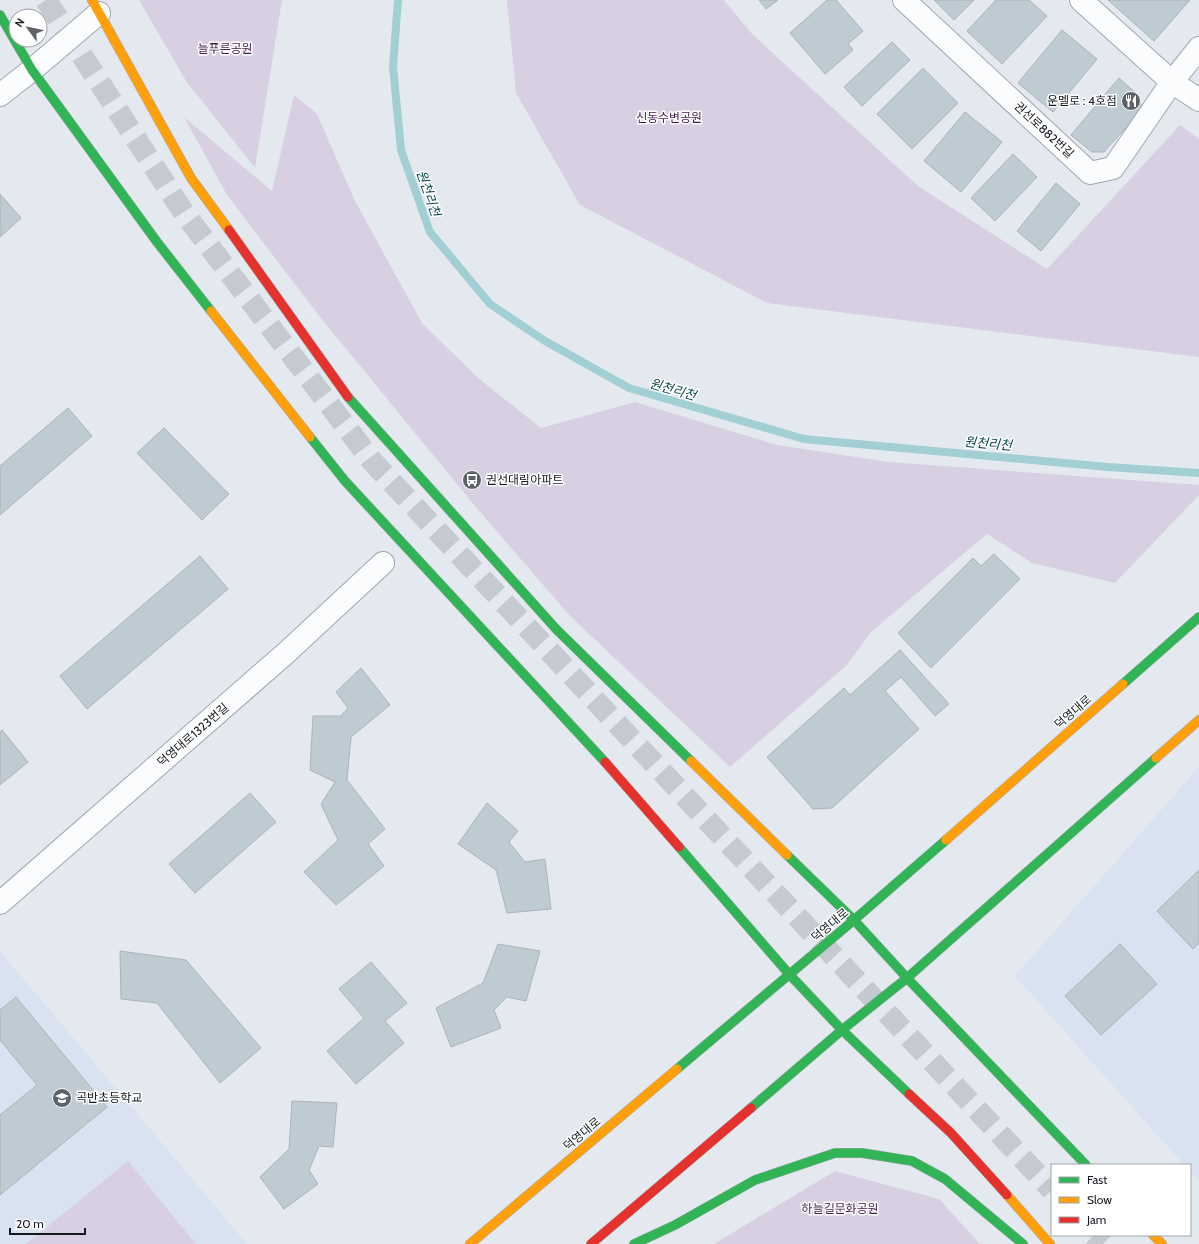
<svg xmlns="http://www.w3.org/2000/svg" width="1199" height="1244" font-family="Cabin,'Noto Sans KR',sans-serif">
<rect width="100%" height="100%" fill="#e4e9f0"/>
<path fill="#d8e2f1" d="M 1199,767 L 1199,1182 L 1190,1172 L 1190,1165 L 1184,1165 L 1015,976 Z
M 0,951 L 247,1244 L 0,1244 Z"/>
<path fill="#d8d0e2" d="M 139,0 L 282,0 L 255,168 L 186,81 Z
M 507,0 L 724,0 L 752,34 L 918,186 L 1047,269 L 1180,125 L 1199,139 L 1199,357 L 767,303 L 580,205 L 516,93 Z
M 294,95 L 317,114 L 355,201 L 422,323 L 478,378 L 541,428 L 635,402 L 777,445 L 889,462 L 1199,485 L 1199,495 L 1115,583 L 1032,563 L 987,534 L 871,632 L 847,665 L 730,767 L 569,615 L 474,505 L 320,317 L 227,195 L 184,117 L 272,191 Z
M 128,1161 L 196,1244 L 26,1244 Z
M 835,1171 L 939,1199 L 980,1244 L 714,1244 Z"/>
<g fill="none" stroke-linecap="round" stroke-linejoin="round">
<path stroke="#a2cfd3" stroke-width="8" d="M 398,0 L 393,67 L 401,150 L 430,232 L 490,304 L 545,341 L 629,388 L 804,439 L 1108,467 L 1199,473"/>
</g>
<path fill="#bfcbd3" stroke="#adb2b7" d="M 759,0 L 778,0 L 766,9 Z
M 827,0 L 836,0 L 863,31 L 848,44 L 853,50 L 825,74 L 790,33 Z
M 934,0 L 974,0 L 954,20 Z
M 996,0 L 1029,0 L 1047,16 L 1002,64 L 967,31 Z
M 1108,0 L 1190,0 L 1154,41 Z
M 1062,30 L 1097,59 L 1053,112 L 1018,83 Z
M 892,42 L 910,60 L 862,106 L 844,87 Z
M 923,68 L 958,103 L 912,149 L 877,114 Z
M 1119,78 L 1139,96 L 1142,110 L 1104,152 L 1092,152 L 1071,135 Z
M 965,112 L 1002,142 L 961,192 L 924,161 Z
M 1013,154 L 1037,177 L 995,221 L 971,198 Z
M 1056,183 L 1080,204 L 1041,251 L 1017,231 Z
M 0,194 L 21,218 L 0,237 Z
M 68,408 L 92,436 L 0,515 L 0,466 Z
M 164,428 L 229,494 L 202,520 L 137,453 Z
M 994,554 L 1020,579 L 931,668 L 898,633 L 973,558 L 981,566 Z
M 200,556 L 228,589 L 87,709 L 60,676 Z
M 900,650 L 949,704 L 935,716 L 901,677 L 885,691 L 919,729 L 832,808 L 813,809 L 767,757 L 844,688 L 850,695 Z
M 361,668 L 390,705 L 351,737 L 347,780 L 385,829 L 368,844 L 384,866 L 336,905 L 304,872 L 338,840 L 321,804 L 335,782 L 310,770 L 313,716 L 341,716 L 348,708 L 336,692 Z
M 2,730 L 28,762 L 0,785 L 0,732 Z
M 250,793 L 276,822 L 195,893 L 169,864 Z
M 487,803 L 518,831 L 509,842 L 525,862 L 545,859 L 551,909 L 507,913 L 496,870 L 458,844 Z
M 1199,870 L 1199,943 L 1193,949 L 1157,911 Z
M 498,944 L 540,951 L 526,1001 L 507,997 L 494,1010 L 501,1028 L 451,1047 L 436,1008 L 483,983 Z
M 1120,944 L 1157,984 L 1101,1035 L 1065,996 Z
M 120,951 L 186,960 L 261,1048 L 220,1083 L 157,1003 L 121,999 Z
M 371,962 L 407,1003 L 385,1021 L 404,1043 L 356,1084 L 327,1051 L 364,1018 L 339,989 Z
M 16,997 L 107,1107 L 0,1195 L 0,1115 L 37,1085 L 0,1040 L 0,1010 Z
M 292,1101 L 337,1103 L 333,1147 L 319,1146 L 309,1170 L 318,1184 L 284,1209 L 260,1177 L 289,1149 Z"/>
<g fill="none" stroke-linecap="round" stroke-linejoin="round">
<path stroke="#c5cad0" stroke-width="22" stroke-dasharray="22 11" stroke-linecap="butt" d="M 46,0 L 184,213 L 372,461 L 1052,1190
M 1094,1235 L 1103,1244"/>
<defs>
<path id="street" d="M 904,0 L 1090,173 L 1113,168 L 1172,82 L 1199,48
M 1081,0 L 1172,82 L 1199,100
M 0,95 L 32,70 L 99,13
M 0,903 L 286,653 L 383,563"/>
<path id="fast" d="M 0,15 L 32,70 L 157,242 L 211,311
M 348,397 L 557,630 L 691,761
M 310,437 L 345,481 L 605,762
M 1123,684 L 1199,617
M 679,847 L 789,974 L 842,1030 L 909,1094
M 787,855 L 854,920 L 907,978 L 1086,1165
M 677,1069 L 854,920 L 946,840
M 751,1108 L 842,1030 L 907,978 L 1156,758
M 634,1244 L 675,1225 L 755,1180 L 835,1153 L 862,1153 L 912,1161 L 945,1179 L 1023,1244"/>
<path id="slow" d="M 92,0 L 191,178 L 229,230
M 211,311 L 310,437
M 1156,758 L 1199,720
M 691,761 L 787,855
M 946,840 L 1123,684
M 1007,1195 L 1050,1244
M 1153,1235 L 1162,1244
M 470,1244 L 677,1069"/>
<path id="jam" d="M 229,230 L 348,397
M 605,762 L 679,847
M 909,1094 L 951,1133 L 1007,1195
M 591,1244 L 751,1108"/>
</defs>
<use href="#street" stroke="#a2a6ac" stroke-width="24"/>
<use href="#fast" stroke="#a2a6ac" stroke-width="10"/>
<use href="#slow" stroke="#a2a6ac" stroke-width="10"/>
<use href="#jam" stroke="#a2a6ac" stroke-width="10"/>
<use href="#street" stroke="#fbfcfd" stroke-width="22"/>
<use href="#fast" stroke="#30b455" stroke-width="9"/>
<use href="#slow" stroke="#ff9f0a" stroke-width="9"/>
<use href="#jam" stroke="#e5322d" stroke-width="9"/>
</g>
<defs>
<symbol id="restaurant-disc" viewBox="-11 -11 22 22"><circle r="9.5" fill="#5d6268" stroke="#fff"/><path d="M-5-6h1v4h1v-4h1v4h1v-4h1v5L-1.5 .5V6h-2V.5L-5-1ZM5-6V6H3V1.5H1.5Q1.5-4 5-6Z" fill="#fff"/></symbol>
<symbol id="bus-disc" viewBox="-11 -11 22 22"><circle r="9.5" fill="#5d6268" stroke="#fff"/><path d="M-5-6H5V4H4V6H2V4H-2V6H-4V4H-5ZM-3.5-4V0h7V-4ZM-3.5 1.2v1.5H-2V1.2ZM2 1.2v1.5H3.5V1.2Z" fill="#fff"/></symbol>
<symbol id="school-disc" viewBox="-11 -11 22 22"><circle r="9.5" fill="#5d6268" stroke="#fff"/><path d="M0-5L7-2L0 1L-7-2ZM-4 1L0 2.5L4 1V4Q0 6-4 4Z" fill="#fff"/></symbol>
</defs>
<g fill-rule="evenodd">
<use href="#restaurant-disc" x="1120" y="90" width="22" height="22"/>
<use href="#bus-disc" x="461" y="469" width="22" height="22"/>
<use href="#school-disc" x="51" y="1087" width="22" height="22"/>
</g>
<g text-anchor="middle" stroke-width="3" stroke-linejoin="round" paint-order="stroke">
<g font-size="12" fill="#401c4d" stroke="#fff">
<text x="225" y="53">늘푸른공원</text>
<text x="669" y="122">신동수변공원</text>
<text x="840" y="1213">하늘길문화공원</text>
</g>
<g font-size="12" fill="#15191e" stroke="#fff" text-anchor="start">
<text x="1117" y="105" text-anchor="end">운멜로 : 4호점</text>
<text x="486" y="484">권선대림아파트</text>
<text x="76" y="1102">곡반초등학교</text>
</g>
<g font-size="12" fill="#15191e" stroke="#fff">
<text transform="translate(1044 130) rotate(43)" y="4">권선로882번길</text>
<text transform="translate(1073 712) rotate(-41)" y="4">덕영대로</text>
<text transform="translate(193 735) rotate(-41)" y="4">덕영대로1323번길</text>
<text transform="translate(830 925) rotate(-40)" y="4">덕영대로</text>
<text transform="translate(582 1134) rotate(-40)" y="4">덕영대로</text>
</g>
<g font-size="13" font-style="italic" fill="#0a4547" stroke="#fff">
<text transform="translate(429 193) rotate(71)" y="5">원천리천</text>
<text transform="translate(673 389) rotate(16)" y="5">원천리천</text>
<text transform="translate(988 443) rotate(5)" y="5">원천리천</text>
</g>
</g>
<rect x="1051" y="1164" width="140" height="72" fill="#ffffff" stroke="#a1a3a5"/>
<rect x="1059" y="1177" width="20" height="6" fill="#30b455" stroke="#a1a3a5"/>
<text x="1087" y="1184" font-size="12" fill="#15191e">Fast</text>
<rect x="1059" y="1197" width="20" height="6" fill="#ff9f0a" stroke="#a1a3a5"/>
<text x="1087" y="1204" font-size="12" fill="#15191e">Slow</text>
<rect x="1059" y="1217" width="20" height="6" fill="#e5322d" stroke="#a1a3a5"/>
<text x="1087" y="1224" font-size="12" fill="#15191e">Jam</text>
<g transform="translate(28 28) rotate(303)"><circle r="19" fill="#ffffff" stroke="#a1a3a5"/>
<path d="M0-3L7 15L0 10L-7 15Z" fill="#5d6268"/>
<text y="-6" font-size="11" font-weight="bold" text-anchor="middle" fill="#15191e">N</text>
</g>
<path d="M10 1228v6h75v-6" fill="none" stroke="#15191e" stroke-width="2"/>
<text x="16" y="1228" font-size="12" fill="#15191e" stroke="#ffffff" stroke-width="3" paint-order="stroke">20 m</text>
</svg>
